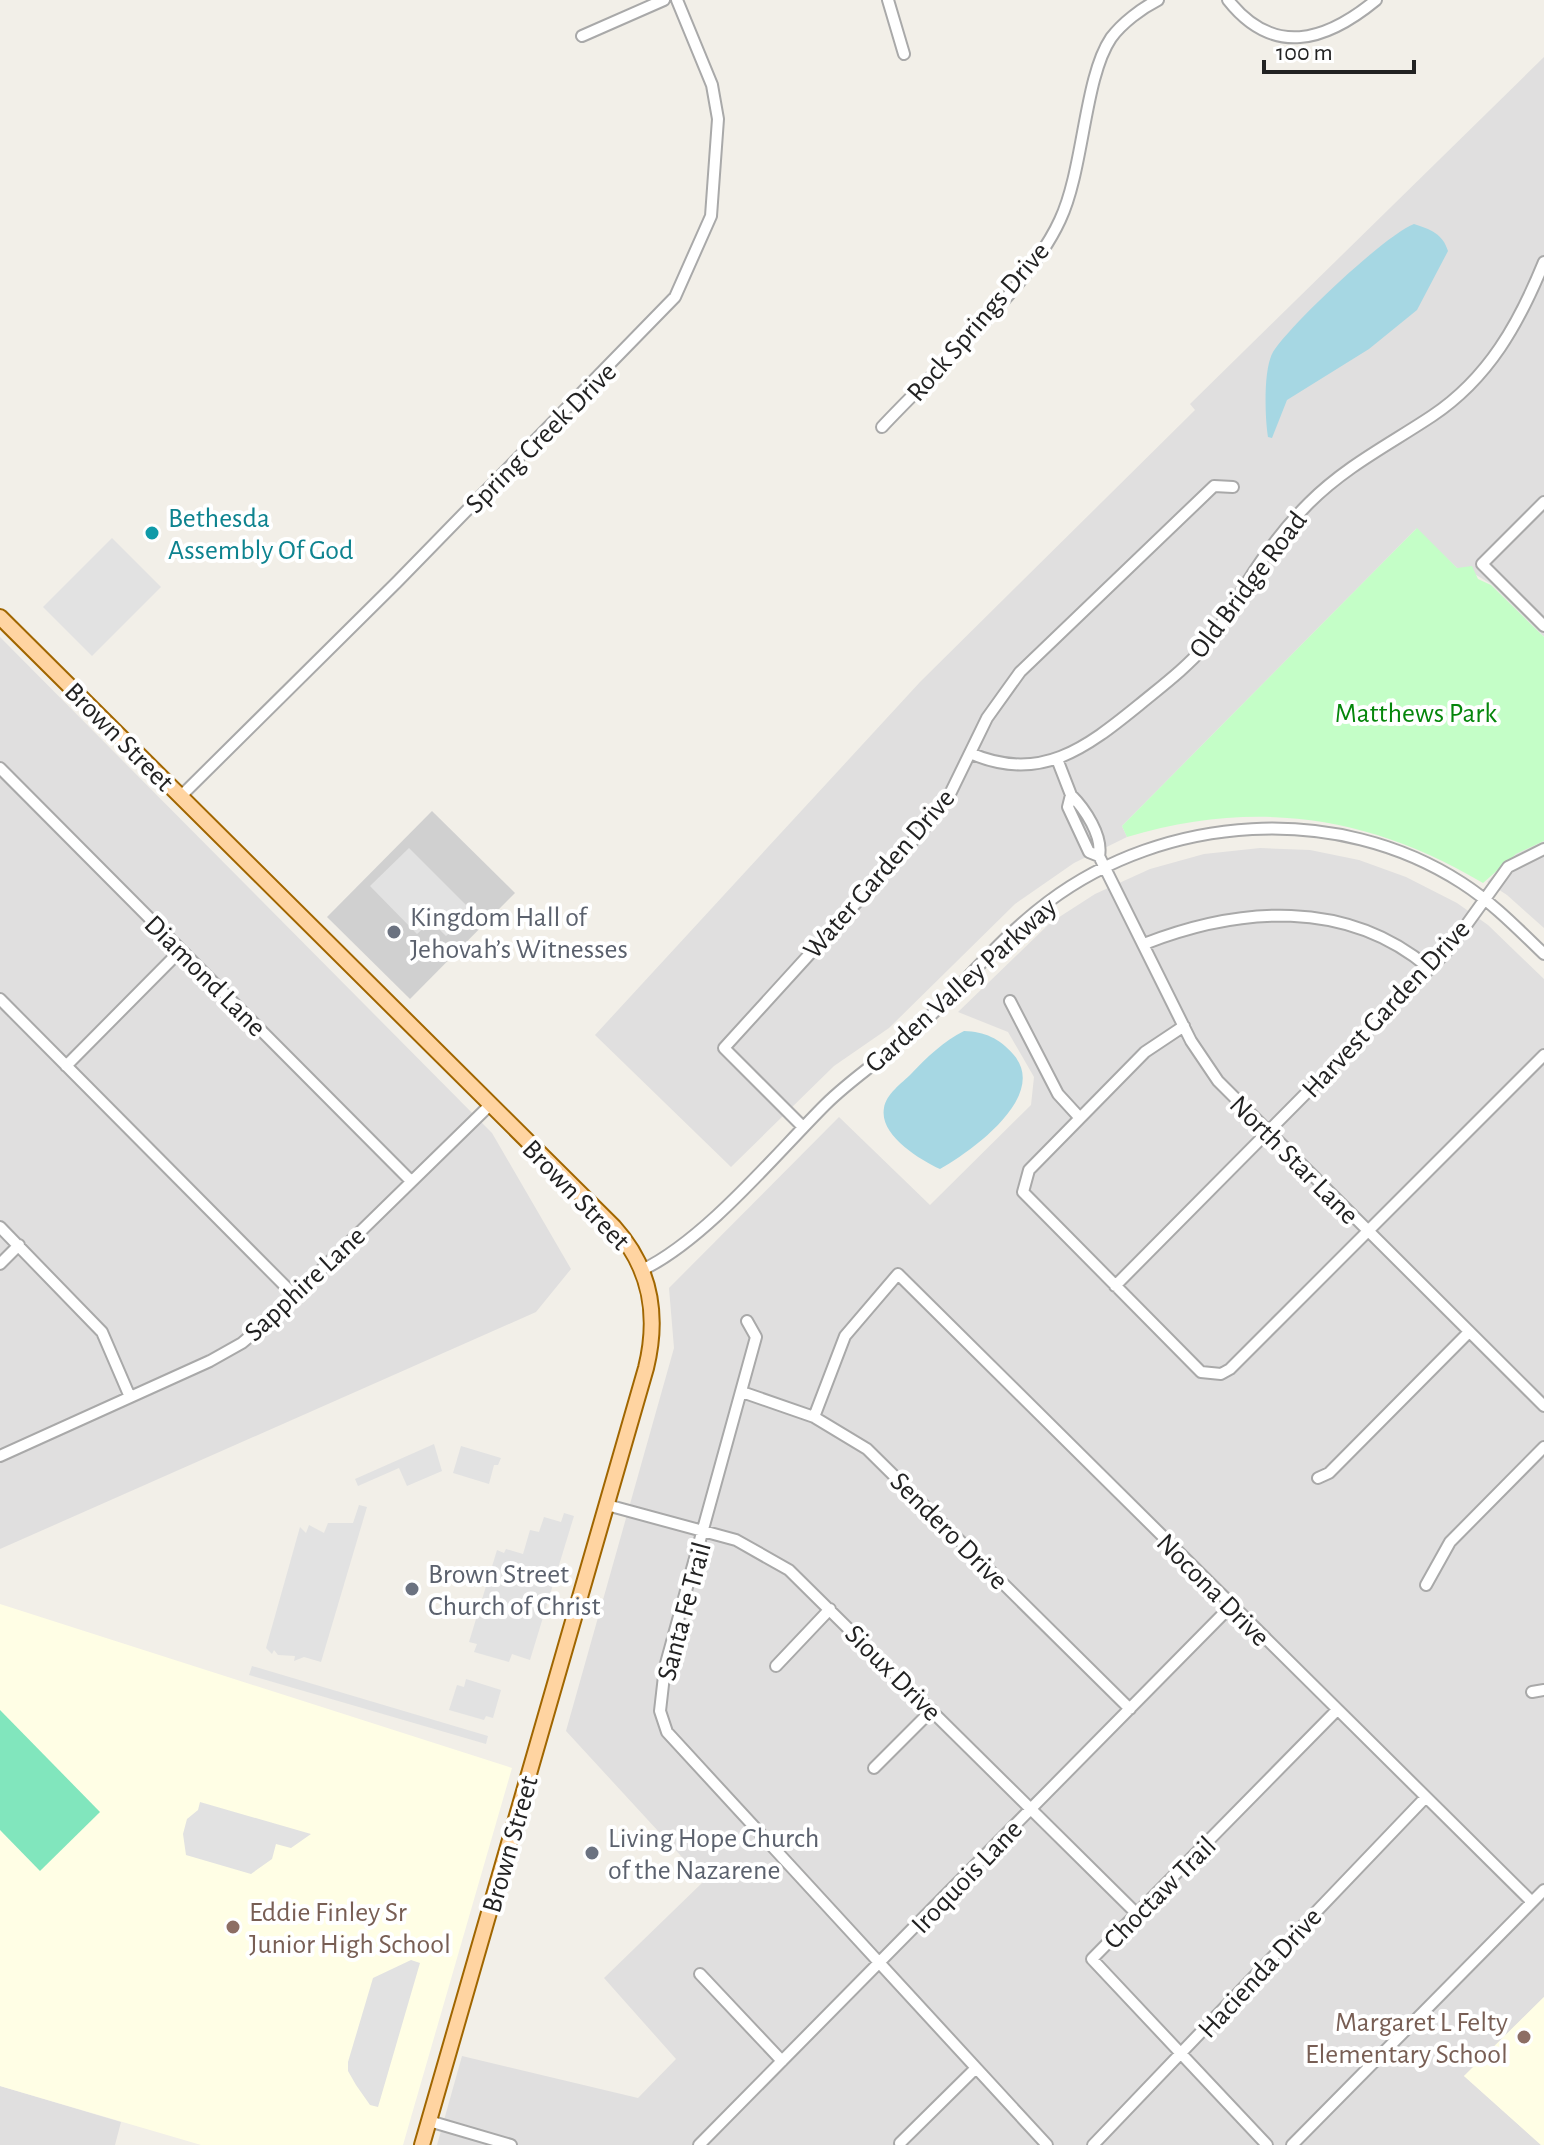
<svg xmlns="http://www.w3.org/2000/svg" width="1544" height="2145" font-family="'Alegreya Sans',sans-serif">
<rect width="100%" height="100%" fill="#f2efe8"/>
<path fill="#e0dfdf" d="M 1544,57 L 1544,637 L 1491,584 L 1473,573 L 1457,568 L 1416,529 L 1122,826 L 1127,837 L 1074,863 L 1015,904 L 889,1028 L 834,1066 L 731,1167 L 595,1035 L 920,682 L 1195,410 L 1190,404 Z
M 0,637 L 492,1133 L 571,1269 L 536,1312 L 0,1549 Z
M 1544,841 L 1544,928 L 1507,895 L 1487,882 L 1516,854 Z
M 1260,848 L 1310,850 L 1359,860 L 1406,877 L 1457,903 L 1488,925 L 1544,979 L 1544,1997 L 1464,2076 L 1541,2145 L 437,2145 L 462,2056 L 638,2098 L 676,2059 L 604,1978 L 704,1881 L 566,1731 L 674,1348 L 669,1288 L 839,1117 L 930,1205 L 1031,1105 L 1034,1077 L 1008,1032 L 958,1012 L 1050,923 L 1095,894 L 1150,869 L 1204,854 Z
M 0,2086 L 121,2122 L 115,2145 L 0,2145 Z"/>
<path fill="#fffee5" d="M 0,1604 L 512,1768 L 403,2145 L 201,2145 L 0,2086 Z
M 1544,1997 L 1544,2145 L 1541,2145 L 1464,2076 Z"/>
<path fill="#d0d0d0" d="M 432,811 L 515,893 L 410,999 L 327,917 Z"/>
<path fill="#c4fec7" d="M 1417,528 L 1457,568 L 1472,566 L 1478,579 L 1491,585 L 1544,637 L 1544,841 L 1516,854 L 1483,883 C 1368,815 1256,799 1127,837 L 1122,826 Z"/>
<path fill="#81e6bd" d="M 0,1710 L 100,1812 L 40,1871 L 0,1830 Z"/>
<path fill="#e2e2e2" d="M 112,538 L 161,587 L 92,656 L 43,607 Z
M 409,848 L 472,911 L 446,936 L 431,921 L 417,934 L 370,886 Z
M 434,1444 L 442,1471 L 407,1486 L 399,1468 L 358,1486 L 355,1479 Z
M 461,1446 L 501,1458 L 498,1465 L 494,1465 L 489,1484 L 453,1473 Z
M 359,1505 L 367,1507 L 321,1662 L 304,1657 L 294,1661 L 295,1656 L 278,1655 L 274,1650 L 272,1654 L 266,1648 L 300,1527 L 306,1533 L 309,1525 L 324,1533 L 328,1523 L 353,1523 Z
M 564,1513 L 574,1516 L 530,1660 L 512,1654 L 509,1662 L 474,1652 L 477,1644 L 469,1642 L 497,1550 L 504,1553 L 506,1549 L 523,1554 L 530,1530 L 539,1532 L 544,1517 L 561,1522 Z
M 252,1666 L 488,1736 L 486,1744 L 249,1675 Z
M 466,1679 L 501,1690 L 493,1718 L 486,1716 L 484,1720 L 449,1710 L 457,1685 L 464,1687 Z
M 200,1802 L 311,1834 L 291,1848 L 276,1844 L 272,1859 L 251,1874 L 186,1855 L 183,1834 L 187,1819 L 198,1810 Z
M 411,1960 L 420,1963 L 378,2107 L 370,2105 L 356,2085 L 348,2071 L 348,2062 L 373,1978 Z"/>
<path fill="#a6d7e3" d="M 1414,224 C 1430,229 1443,234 1448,251 L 1417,310 L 1369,349 L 1287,400 L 1272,438 L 1268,437 C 1265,419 1263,369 1273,352 C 1290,325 1385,235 1414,224 Z
M 964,1031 C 985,1032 999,1038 1013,1054 C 1050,1095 972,1151 940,1169 C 919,1159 879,1135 884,1108 C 886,1094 902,1083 911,1074 C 927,1057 944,1041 964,1031 Z"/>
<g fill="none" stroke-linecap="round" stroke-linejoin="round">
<defs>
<path id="minor" d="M 888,0 L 904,54
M 1228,0 C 1273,57 1325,42 1376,0
M 582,36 L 664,0
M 882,427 C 935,370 1029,288 1060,220 C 1084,169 1084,78 1111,38 C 1122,23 1142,8 1158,0
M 1544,502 L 1482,564 L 1544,626
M 970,753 C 1040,784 1086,748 1139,705 C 1162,686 1186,668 1206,645 C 1222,626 1233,604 1246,584 C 1264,555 1285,527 1309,503 C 1346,466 1390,444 1432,416 C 1489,378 1519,323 1544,262
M 1057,759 L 1071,795
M 0,768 L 411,1181
M 181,796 L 397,582 L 675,297 L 711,216 L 718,119 L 712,85 L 677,0
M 1099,856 L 1089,852 L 1068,807 L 1071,795 C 1085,809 1103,836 1099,856 L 1191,1041 L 1218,1081 L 1544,1406
M 1144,944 C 1239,907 1346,898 1429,968
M 0,999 L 295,1296
M 1010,1001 L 1058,1094 L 1080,1118
M 1184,1026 L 1145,1052 L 1029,1170 L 1023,1192 L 1201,1372 L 1221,1374 L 1230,1369 L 1544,1055
M 66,1066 L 181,950
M 803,1127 L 724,1048 L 929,823 L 948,798 L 987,718 L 1020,672 L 1214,486 L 1233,487
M 0,1227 L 102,1332 L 130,1397
M 0,1264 L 19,1245
M 642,1270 C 705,1240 775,1155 825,1105 C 855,1075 892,1053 922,1024 C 964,984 1001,937 1048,902 C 1165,814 1337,802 1462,883 C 1493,903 1518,929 1544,954
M 1115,1286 L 1449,949 L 1508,867 L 1544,849
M 747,1321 L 756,1337 L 665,1667 L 660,1711 L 667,1732 L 1047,2145
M 742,1392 L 814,1417 L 867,1449 L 1130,1709
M 814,1417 L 845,1336 L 898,1274 L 1532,1902
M 0,1456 L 210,1361 L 242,1343 L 276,1314 L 490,1105
M 1318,1478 L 1329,1473 L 1469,1332
M 607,1505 L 736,1540 L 789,1570 L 1137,1914
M 1426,1585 L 1450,1542 L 1544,1447
M 776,1666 L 830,1609
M 1532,1692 L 1544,1690
M 874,1768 L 932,1710
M 700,1974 L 782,2061
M 429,2121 L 511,2145
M 900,2143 L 976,2068
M 699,2145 L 1231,1606
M 1093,2145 L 1425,1798
M 1267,2145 L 1092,1959 L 1337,1710
M 1292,2145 L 1544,1890"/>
<path id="major" d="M 0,617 L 614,1227 C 651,1268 659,1315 646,1368 L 422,2145"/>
</defs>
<use href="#minor" stroke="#a9a9a9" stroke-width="14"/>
<use href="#major" stroke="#a06600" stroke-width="18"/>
<use href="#minor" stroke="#fff" stroke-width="10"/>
<use href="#major" stroke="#ffd4a1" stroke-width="14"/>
</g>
<circle fill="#0f9aa8" stroke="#fff" stroke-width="3" cx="152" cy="533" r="8"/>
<g fill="#6b7280" stroke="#fff" stroke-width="3">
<circle cx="394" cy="932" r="8"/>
<circle cx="412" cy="1589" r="8"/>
<circle cx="592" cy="1853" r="8"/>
</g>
<g fill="#8d6e63" stroke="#fff" stroke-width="3">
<circle cx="233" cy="1927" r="8"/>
<circle cx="1524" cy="2037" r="8"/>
</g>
<g text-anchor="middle" stroke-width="8" stroke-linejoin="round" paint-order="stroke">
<g font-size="28" fill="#222" stroke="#fff">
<text transform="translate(977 321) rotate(-49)" y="10">Rock Springs Drive</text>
<text transform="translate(540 437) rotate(-45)" y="10">Spring Creek Drive</text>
<text transform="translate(1247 584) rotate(-53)" y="10">Old Bridge Road</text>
<text transform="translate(120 736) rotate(45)" y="10">Brown Street</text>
<text transform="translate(878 873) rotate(-49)" y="10">Water Garden Drive</text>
<text transform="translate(206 975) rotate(45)" y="10">Diamond Lane</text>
<text transform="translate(960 984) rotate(-42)" y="10">Garden Valley Parkway</text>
<text transform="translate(1385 1008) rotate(-47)" y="10">Harvest Garden Drive</text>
<text transform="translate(1295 1159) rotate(45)" y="10">North Star Lane</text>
<text transform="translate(577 1194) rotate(46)" y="10">Brown Street</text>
<text transform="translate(304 1283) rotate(-43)" y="10">Sapphire Lane</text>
<text transform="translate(950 1530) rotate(45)" y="10">Sendero Drive</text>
<text transform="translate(1214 1589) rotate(45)" y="10">Nocona Drive</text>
<text transform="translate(683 1611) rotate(-75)" y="10">Santa Fe Trail</text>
<text transform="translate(894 1672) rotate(45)" y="10">Sioux Drive</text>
<text transform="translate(509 1844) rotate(-74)" y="10">Brown Street</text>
<text transform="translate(966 1876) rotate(-46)" y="10">Iroquois Lane</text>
<text transform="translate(1159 1892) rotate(-45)" y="10">Choctaw Trail</text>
<text transform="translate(1259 1972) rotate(-47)" y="10">Hacienda Drive</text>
</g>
<g font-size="28" fill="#0d838f" stroke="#fff" text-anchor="start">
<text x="168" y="527">Bethesda<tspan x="168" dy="32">Assembly Of God</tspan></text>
</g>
<g font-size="28" fill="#05860b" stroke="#fff">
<text x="1416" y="722">Matthews Park</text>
</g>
<g font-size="28" fill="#5b616d" stroke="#fff" text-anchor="start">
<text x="410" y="926">Kingdom Hall of<tspan x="410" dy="32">Jehovah’s Witnesses</tspan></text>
<text x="428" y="1583">Brown Street<tspan x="428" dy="32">Church of Christ</tspan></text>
<text x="608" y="1847">Living Hope Church<tspan x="608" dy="32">of the Nazarene</tspan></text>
</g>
<g font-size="28" fill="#785e54" stroke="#fff" text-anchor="start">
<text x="249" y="1921">Eddie Finley Sr<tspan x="249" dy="32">Junior High School</tspan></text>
<text x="1508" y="2031" text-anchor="end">Margaret L Felty<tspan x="1508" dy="32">Elementary School</tspan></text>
</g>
</g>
<path d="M1264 60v12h150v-12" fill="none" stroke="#222222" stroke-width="4"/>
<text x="1276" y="60" font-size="24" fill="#222222" stroke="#ffffff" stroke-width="6" paint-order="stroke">100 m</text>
</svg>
